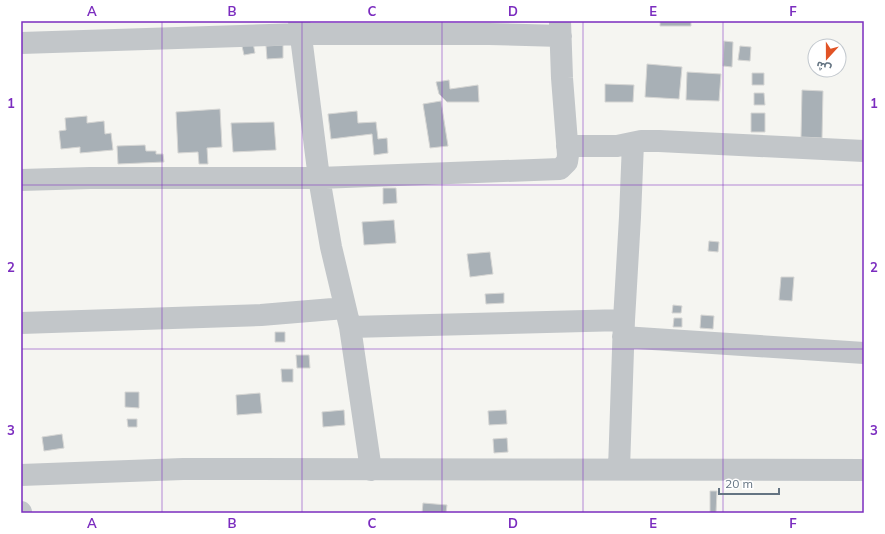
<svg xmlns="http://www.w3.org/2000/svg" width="885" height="534" font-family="Mulish,'Noto Sans Arabic',sans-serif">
<rect width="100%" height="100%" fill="#f5f5f1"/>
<path fill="#a8b0b6" stroke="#d6d6d4" d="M 660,21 L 691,21 L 691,26 L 660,26 Z
M 724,41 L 733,42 L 732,67 L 723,66 Z
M 253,43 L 255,53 L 244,55 L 242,46 Z
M 283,45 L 283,58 L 267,59 L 266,46 Z
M 740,46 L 751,47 L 750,61 L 738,60 Z
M 812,49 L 815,49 L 815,60 L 812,60 Z
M 647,64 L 682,67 L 679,99 L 645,97 Z
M 687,72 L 721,74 L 719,101 L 686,100 Z
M 752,73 L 764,73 L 764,85 L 752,85 Z
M 449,80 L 450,89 L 478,85 L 479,102 L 447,102 L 439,94 L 436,82 Z
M 605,84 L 634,85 L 633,102 L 605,102 Z
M 802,90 L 823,91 L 822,138 L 801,137 Z
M 754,93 L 764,93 L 765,105 L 754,105 Z
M 441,101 L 448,146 L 430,148 L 423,104 Z
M 220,109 L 222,147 L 207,148 L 208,164 L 199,164 L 198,152 L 178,153 L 176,112 Z
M 357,111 L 358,123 L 376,122 L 378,139 L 387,138 L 388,153 L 374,155 L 372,134 L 331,139 L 328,114 Z
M 751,113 L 765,113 L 765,132 L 751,132 Z
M 87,116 L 87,123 L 104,121 L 105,134 L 111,133 L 113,150 L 80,153 L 80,147 L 61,149 L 59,131 L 66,130 L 65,118 Z
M 274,122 L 276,150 L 233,152 L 231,123 Z
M 145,145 L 146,151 L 156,151 L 156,154 L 163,154 L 164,162 L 118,164 L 117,146 Z
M 383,188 L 396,188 L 397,203 L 383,204 Z
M 394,220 L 396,243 L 364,245 L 362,222 Z
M 709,241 L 719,242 L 718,252 L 708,251 Z
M 490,252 L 493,274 L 470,277 L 467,254 Z
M 781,277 L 794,277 L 792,301 L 779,300 Z
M 504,293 L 504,303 L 486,304 L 485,294 Z
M 673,305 L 682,306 L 681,313 L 672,313 Z
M 701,315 L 714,316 L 713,329 L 700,328 Z
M 674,318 L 682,318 L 682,327 L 673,327 Z
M 275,332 L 285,332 L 285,342 L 275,342 Z
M 296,355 L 309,355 L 310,368 L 297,368 Z
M 281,369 L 293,369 L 293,382 L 282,382 Z
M 125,392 L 139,392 L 139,408 L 125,407 Z
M 260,393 L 262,413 L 237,415 L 236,395 Z
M 344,410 L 345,425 L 323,427 L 322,412 Z
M 506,410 L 507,424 L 489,425 L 488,411 Z
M 127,419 L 137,419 L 137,427 L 128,427 Z
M 62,434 L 64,448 L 44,451 L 42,437 Z
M 507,438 L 508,452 L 494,453 L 493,439 Z
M 710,491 L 717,491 L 716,513 L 710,513 Z
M 423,503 L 447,505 L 446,513 L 422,513 Z"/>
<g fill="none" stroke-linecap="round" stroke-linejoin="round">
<path stroke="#c2c6c9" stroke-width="22" d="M 299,21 L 319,178 L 331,247 L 350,327 L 371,470
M 21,43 L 301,34 L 489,34 L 561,36
M 567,146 L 617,146 L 641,141 L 659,141 L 864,151
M 21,180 L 90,178 L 319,178 L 560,169 L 567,162 L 568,155 L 562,78 L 560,21
M 21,323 L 261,315 L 345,308
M 350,327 L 624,320
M 623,337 L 864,353
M 619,469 L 624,320 L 630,217 L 633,143
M 21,475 L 183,469 L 864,470
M 21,512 L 21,513"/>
</g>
<path fill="none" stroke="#7b2cbf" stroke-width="1" stroke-opacity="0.55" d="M 162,21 L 162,513M 302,21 L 302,513M 442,21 L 442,513M 583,21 L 583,513M 723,21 L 723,513M 21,185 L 864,185M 21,349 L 864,349"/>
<rect width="885" height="534" fill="none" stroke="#ffffff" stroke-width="44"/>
<g transform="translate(827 58) rotate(201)"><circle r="19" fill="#ffffff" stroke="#c1c7cd"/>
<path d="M0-3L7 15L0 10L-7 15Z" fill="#e15325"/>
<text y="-6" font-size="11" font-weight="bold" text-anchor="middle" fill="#647482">ش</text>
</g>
<path d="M719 488v6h60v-6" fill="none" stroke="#647482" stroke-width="2"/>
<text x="725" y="488" font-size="12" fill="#647482" stroke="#ffffff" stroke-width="3" paint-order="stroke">20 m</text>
<rect x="22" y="22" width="841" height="490" fill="none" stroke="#7b2cbf" stroke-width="1.5"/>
<g font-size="13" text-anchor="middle" font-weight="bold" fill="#7b2cbf">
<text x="92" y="16">A</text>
<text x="232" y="16">B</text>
<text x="372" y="16">C</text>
<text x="513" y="16">D</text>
<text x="653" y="16">E</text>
<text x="793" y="16">F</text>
<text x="11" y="108">1</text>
<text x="874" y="108">1</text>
<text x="11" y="272">2</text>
<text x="874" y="272">2</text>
<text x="11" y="435">3</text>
<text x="874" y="435">3</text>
<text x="92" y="528">A</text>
<text x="232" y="528">B</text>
<text x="372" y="528">C</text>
<text x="513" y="528">D</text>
<text x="653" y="528">E</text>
<text x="793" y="528">F</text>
</g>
</svg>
